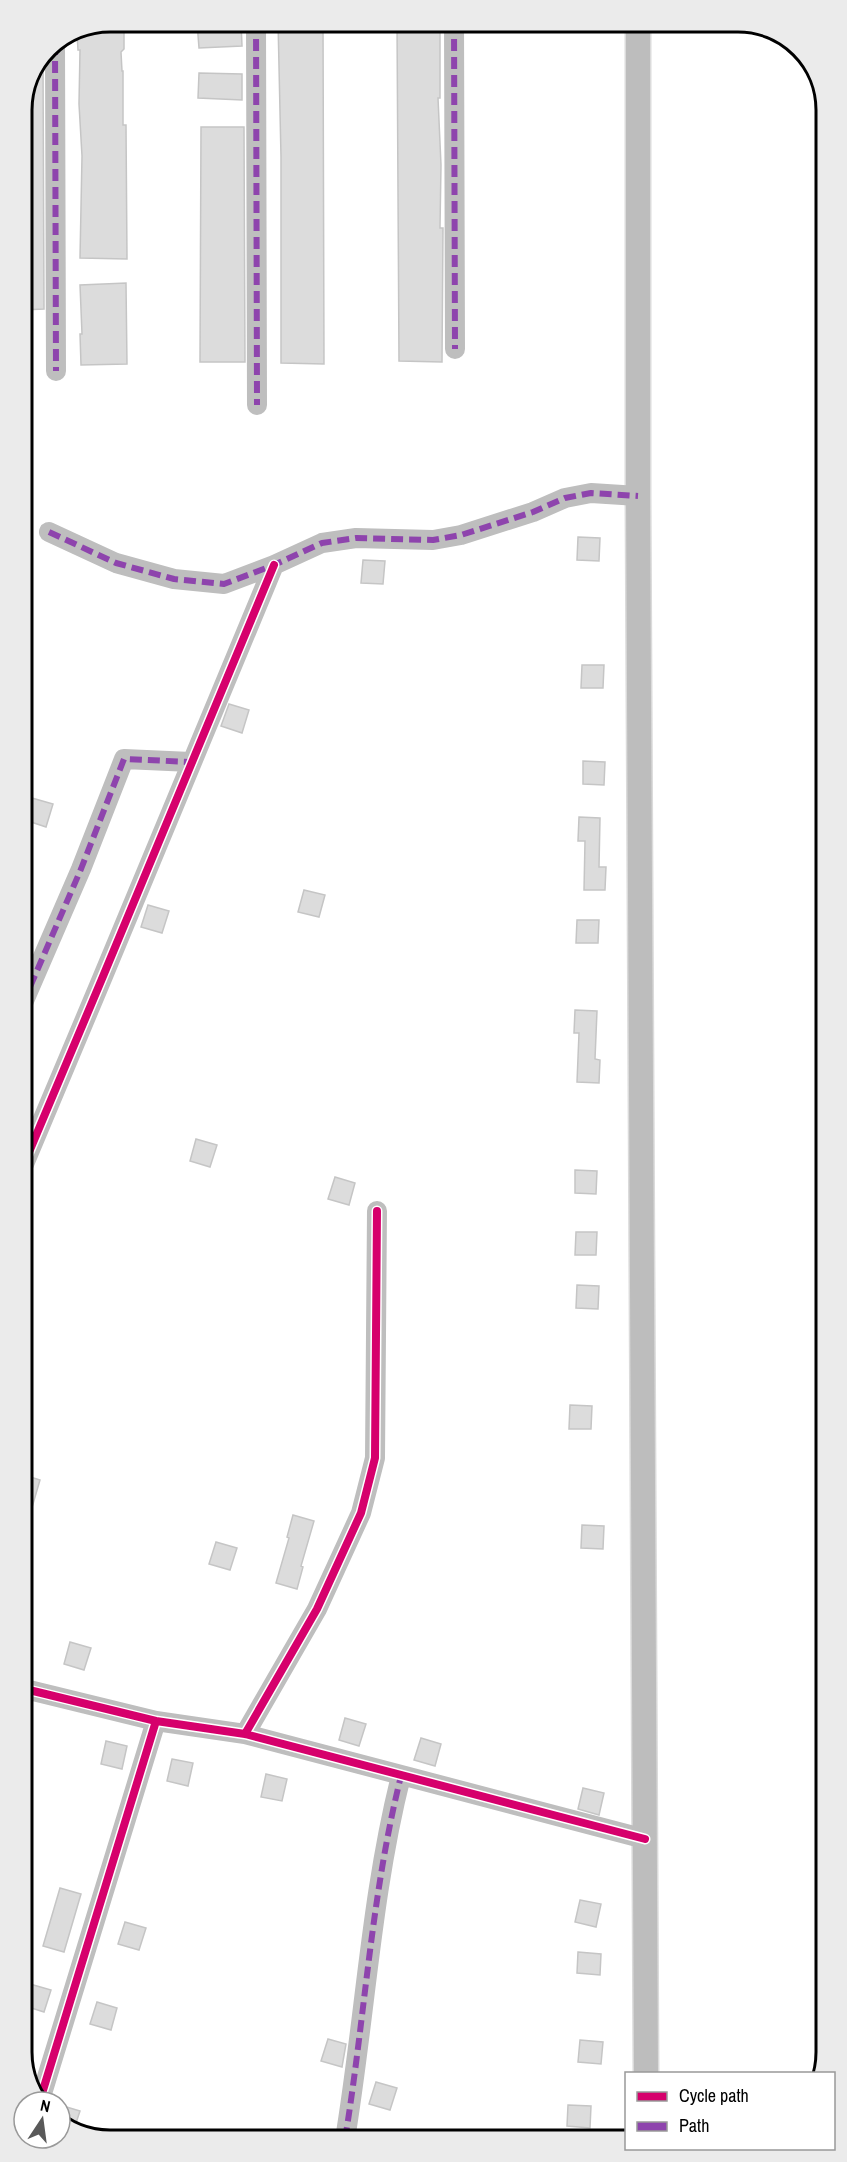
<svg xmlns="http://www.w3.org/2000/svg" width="847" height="2162" font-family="'Archivo Narrow',sans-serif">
<rect width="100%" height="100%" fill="#fff"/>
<path fill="#dcdcdc" stroke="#c5c5c5" stroke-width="1.5" d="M 109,21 L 124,21 L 124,49 L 121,52 L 122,71 L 123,71 L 123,125 L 126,125 L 127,259 L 80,258 L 82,156 L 79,104 L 80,50 L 78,50 L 77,34 Z
M 241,21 L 242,46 L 199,48 L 197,22 Z
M 278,21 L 323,21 L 324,364 L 281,363 L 281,157 Z
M 397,21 L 440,21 L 440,98 L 438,98 L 441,165 L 440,228 L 443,228 L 442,362 L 399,361 Z
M 43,56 L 44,309 L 22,310 L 21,104 Z
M 199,73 L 242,74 L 242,100 L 198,98 Z
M 201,127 L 244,127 L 245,362 L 200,362 Z
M 126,283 L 127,364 L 81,365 L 80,334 L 82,334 L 80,285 Z
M 578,537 L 600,538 L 599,561 L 577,560 Z
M 363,560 L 385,561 L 383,584 L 361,583 Z
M 582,665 L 604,665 L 603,688 L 581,688 Z
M 229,704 L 249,710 L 242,733 L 221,726 Z
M 583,761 L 605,762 L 604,785 L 583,784 Z
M 32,798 L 53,804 L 46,827 L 25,820 Z
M 579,817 L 600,818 L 599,867 L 606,867 L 605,890 L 584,890 L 585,841 L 578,841 Z
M 304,890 L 325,895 L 319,917 L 298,912 Z
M 148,905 L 169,911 L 162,933 L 141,927 Z
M 577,920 L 599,920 L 598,943 L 576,943 Z
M 575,1010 L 597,1011 L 595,1059 L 600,1060 L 599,1083 L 577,1082 L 579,1033 L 574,1033 Z
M 196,1139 L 217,1145 L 210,1167 L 190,1161 Z
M 575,1170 L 597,1171 L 596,1194 L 575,1193 Z
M 335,1177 L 355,1183 L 349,1205 L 328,1199 Z
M 576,1232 L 597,1232 L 596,1255 L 575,1255 Z
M 577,1285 L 599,1286 L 598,1309 L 576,1308 Z
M 570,1405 L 592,1406 L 591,1429 L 569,1429 Z
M 24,1475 L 40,1480 L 28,1521 L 24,1520 Z
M 293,1515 L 314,1521 L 301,1566 L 303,1567 L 297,1589 L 276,1583 L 289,1538 L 287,1537 Z
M 582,1525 L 604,1526 L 603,1549 L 581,1548 Z
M 216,1542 L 237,1548 L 230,1570 L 209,1564 Z
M 70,1642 L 91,1648 L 84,1670 L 64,1664 Z
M 345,1718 L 366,1724 L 359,1746 L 339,1740 Z
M 421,1738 L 441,1744 L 435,1766 L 414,1760 Z
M 106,1741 L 127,1746 L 122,1769 L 101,1764 Z
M 172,1759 L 193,1763 L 188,1786 L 167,1781 Z
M 266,1774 L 287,1779 L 282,1801 L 261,1797 Z
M 583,1788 L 604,1793 L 599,1815 L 578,1809 Z
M 60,1888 L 81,1894 L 64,1952 L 43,1946 Z
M 580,1900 L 601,1904 L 596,1927 L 575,1922 Z
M 125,1922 L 146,1928 L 139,1950 L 118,1944 Z
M 578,1952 L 601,1954 L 600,1975 L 577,1973 Z
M 30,1984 L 51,1990 L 44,2012 L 25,2006 Z
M 97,2002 L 117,2008 L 111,2030 L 90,2024 Z
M 328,2039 L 346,2044 L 342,2067 L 321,2061 Z
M 580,2040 L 603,2042 L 601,2064 L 578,2062 Z
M 376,2082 L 397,2088 L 390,2110 L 369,2104 Z
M 60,2105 L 80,2111 L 74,2129 L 60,2124 Z
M 568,2105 L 591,2106 L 590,2128 L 567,2126 Z"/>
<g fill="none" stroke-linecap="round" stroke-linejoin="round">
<defs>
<path id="major" d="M 638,21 L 638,496 L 646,2074"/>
</defs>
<use href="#major" stroke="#dbdbdb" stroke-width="27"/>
<path stroke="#bebebe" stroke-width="20" d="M 256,21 L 257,405
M 454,21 L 455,349
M 55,43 L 56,371
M 49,532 L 116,563 L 174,579 L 224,584 L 274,565 L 322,543 L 356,538 L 433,540 L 461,535 L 533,512 L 565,498 L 591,493 L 638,496
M 23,1003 L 81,869 L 124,759 L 191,762
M 24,1164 C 109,965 190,764 274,565
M 25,1689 L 156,1721 L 245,1734 L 645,1839
M 245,1734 L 317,1609 L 361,1513 L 375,1458 L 377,1211
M 40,2100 L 156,1721
M 345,2139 C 365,2018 371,1895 401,1776"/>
<use href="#major" stroke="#bdbdbd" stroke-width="24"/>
<path stroke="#8e44ad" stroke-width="6" stroke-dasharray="12 6" stroke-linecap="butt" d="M 256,21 L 257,405
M 454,21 L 455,349
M 55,43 L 56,371
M 49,532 L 116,563 L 174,579 L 224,584 L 274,565 L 322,543 L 356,538 L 433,540 L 461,535 L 533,512 L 565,498 L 591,493 L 638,496
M 23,1003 L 81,869 L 124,759 L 191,762
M 345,2139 C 365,2018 371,1895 401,1776"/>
<defs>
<path id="cycleway" d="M 24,1164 C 109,965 190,764 274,565
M 25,1689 L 156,1721 L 245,1734 L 645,1839
M 245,1734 L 317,1609 L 361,1513 L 375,1458 L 377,1211
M 40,2100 L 156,1721"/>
</defs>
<use href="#cycleway" stroke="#fff" stroke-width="11"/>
<use href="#cycleway" stroke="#d6006c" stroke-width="8"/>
</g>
<path d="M0 0H847V2162H0ZM110 32H738A78 78 0 0 1 816 110V2052A78 78 0 0 1 738 2130H110A78 78 0 0 1 32 2052V110A78 78 0 0 1 110 32Z" fill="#ebebeb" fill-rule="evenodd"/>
<path fill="none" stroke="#000" stroke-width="3" d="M110 32H738A78 78 0 0 1 816 110V2052A78 78 0 0 1 738 2130H110A78 78 0 0 1 32 2052V110A78 78 0 0 1 110 32Z"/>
<rect x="625" y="2072" width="210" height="78" fill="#ffffff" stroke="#999999" stroke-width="1.5"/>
<rect x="637" y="2092" width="30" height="9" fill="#d6006c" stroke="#999999" stroke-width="1.5"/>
<text x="679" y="2102" font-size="18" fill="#000000">Cycle path</text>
<rect x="637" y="2122" width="30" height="9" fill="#8e44ad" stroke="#999999" stroke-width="1.5"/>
<text x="679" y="2132" font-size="18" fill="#000000">Path</text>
<g transform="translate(42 2120) rotate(13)"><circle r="28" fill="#ffffff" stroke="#999999" stroke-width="1.5"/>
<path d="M0-4.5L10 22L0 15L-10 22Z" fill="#595959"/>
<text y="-9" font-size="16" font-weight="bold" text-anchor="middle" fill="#000000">N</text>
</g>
</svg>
